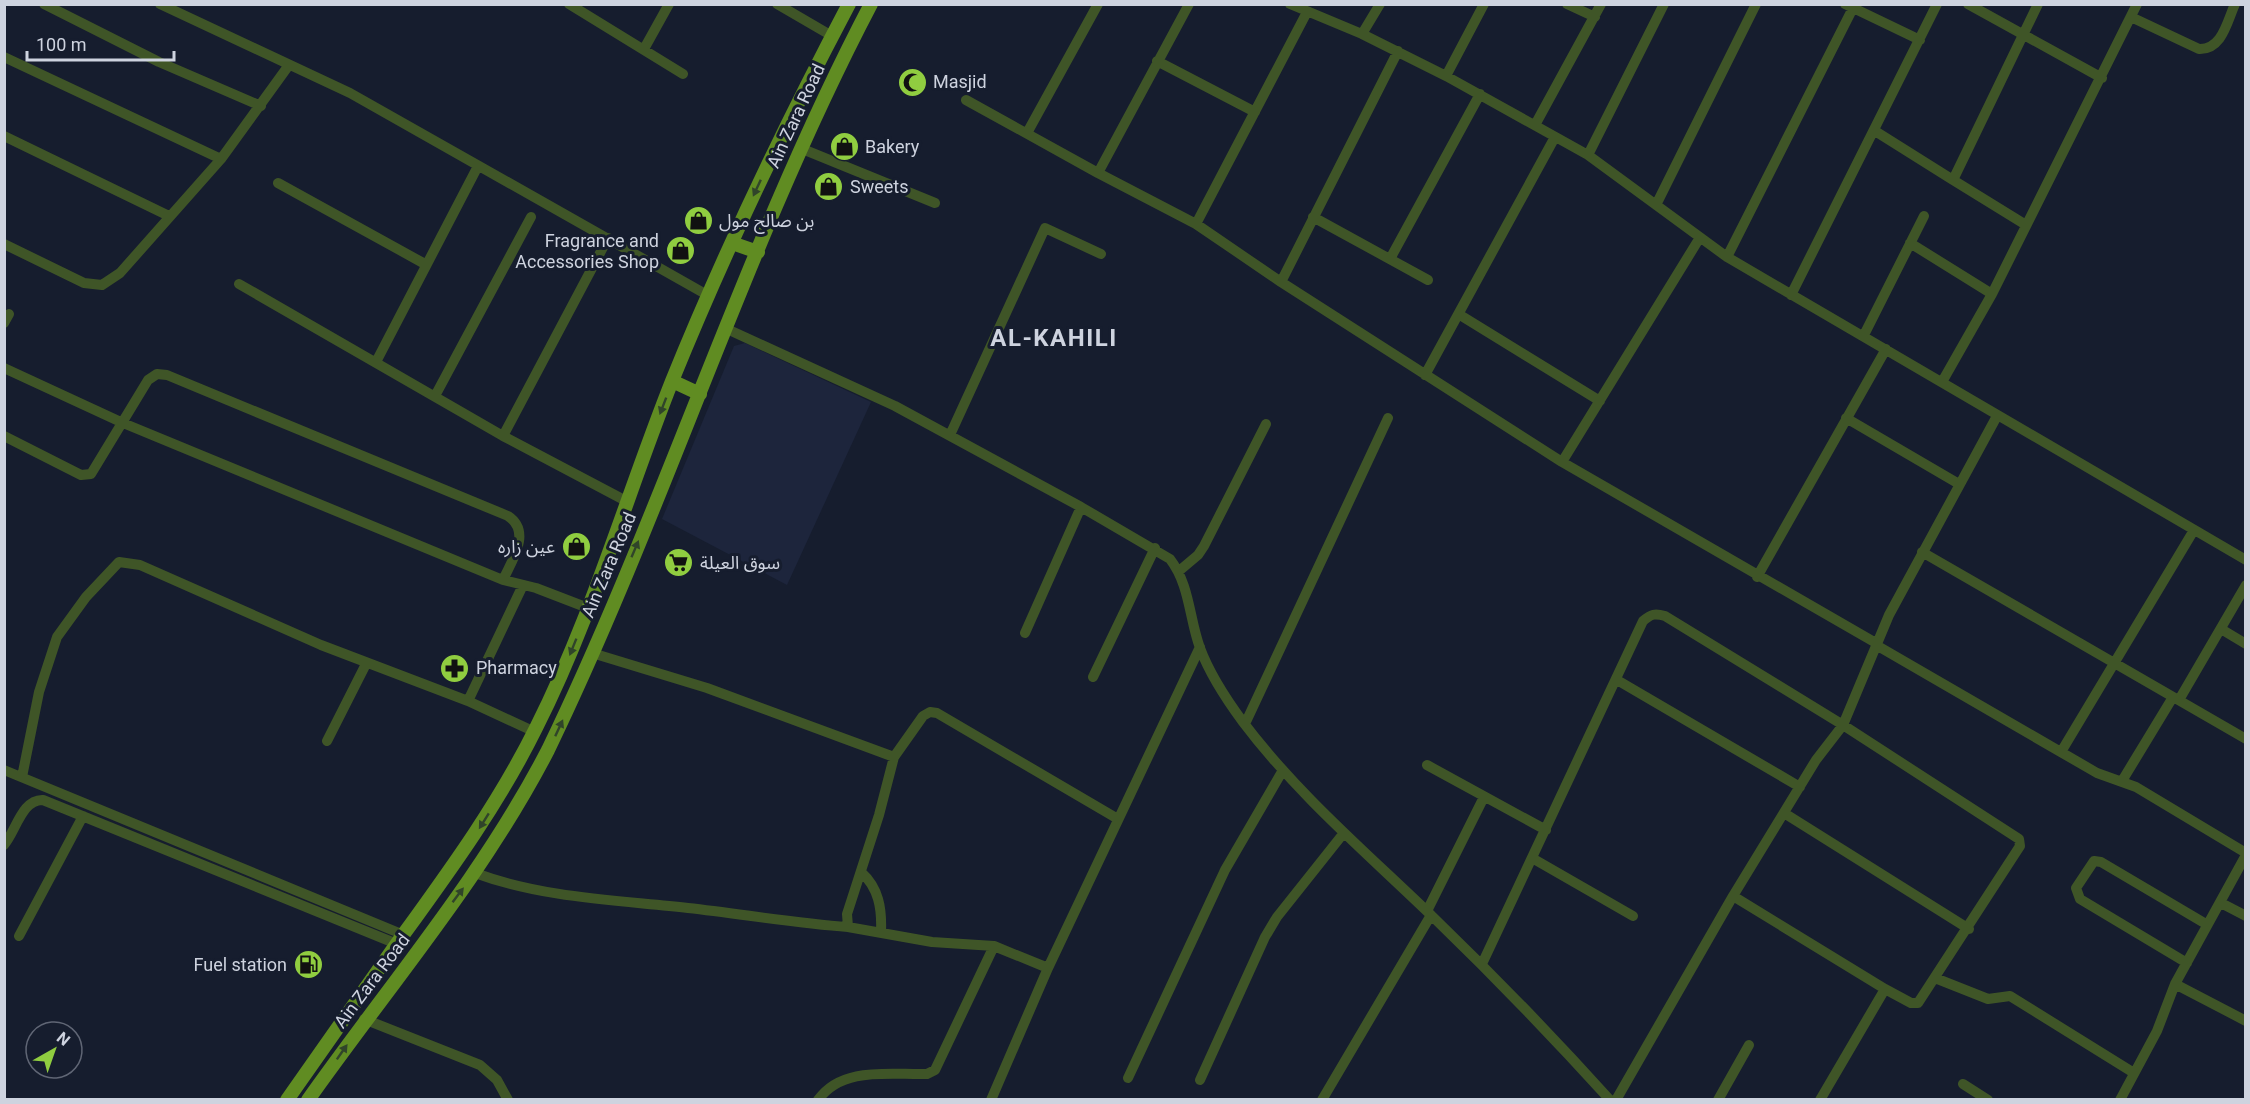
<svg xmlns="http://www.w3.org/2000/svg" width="2250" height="1104" font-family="Roboto,'Noto Sans Arabic',sans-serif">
<rect width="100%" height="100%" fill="#161d2e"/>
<path fill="#1d253c" d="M 745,343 L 871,402 L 787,585 L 662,519 L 734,346 Z"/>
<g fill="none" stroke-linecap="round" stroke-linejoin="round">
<path stroke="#3f5527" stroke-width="10" d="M 44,4 L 159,62 L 261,106
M 160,4 L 350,93 L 709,296
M 569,4 L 683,74
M 777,4 L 832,36
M 1189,4 L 1098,173 L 1196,224 L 1281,282 L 1562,462 L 1876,643
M 1290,4 L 1362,34 L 1446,76 L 1588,155 L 1727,257 L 2246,560
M 1567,4 L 1595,17
M 1845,4 L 1920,40
M 1968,4 L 2102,78
M 2131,17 L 2199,49 C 2222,50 2227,22 2235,4
M 1362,34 L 1380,4
M 644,49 L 669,4
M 4,57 L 221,159
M 1157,61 L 1255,112
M 1446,76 L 1484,4
M 966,100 L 1098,173
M 1535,125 L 1601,4
M 1875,131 L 1953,180 L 2038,4
M 1027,133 L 1098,4
M 4,136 L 169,216
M 800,148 L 935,203
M 1588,155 L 1664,4
M 1953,180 L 2026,225
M 278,183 L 425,264
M 1656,205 L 1756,4
M 1313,217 L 1428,280
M 1196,224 L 1307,12
M 1910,243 L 1992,294
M 4,244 L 84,283 L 102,285 L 120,273 L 221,159 L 289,65
M 1727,257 L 1855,4
M 1390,259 L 1480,94
M 1281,282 L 1398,51
M 239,284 L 503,436 L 628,502
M 1791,295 L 1937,4
M 1460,315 L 1600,401
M 4,323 L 9,314
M 727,329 L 895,406 L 1081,507 L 1170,559 C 1190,585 1189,618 1200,648 C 1210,675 1226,699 1243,722 C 1298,795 1368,854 1433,917 C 1494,976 1553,1037 1610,1100
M 1864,335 L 1924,216
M 376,362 L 478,166
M 4,368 L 123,423 L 503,580 L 536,588 L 588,608
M 1425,375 L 1555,137
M 1942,382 L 1992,294 L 2137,4
M 435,396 L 531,217
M 1846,418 L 1959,484
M 950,435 L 1045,228 L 1101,254
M 4,436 L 81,475 L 91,474 L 148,380 L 157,374 L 167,375 L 508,516 C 532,532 512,560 503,580
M 503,436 L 608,238
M 1562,462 L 1699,239
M 1922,552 L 2246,739
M 1179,571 L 1198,555 L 1204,546 L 1266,424
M 1757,577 L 1886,349
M 2221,629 L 2246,644
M 1025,633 L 1081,507
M 1876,645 L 2097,773 L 2136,787 L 2246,853
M 1093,677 L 1155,548
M 1617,680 L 1800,787
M 2179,700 L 2246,585
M 468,701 L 523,585
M 1245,724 L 1388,418
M 327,741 L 366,664
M 2061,752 L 2194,530
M 894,757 L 923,716 L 930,712 L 937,713 L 1118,819
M 1427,765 L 1546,830
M 4,770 L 404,935
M 22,777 L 39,692 L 57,637 L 86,597 L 119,562 L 140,565 L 321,645 L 468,701 L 535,732
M 2122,781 L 2173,697
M 1784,813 L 1969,929
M 4,845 C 16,831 22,799 43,800 L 397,944
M 1532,858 L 1633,916
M 861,872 C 879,888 882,909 881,932
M 475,873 C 543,898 617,900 688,908 C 742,914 794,923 848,927 L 847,914 L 879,815 L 894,757 L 707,688 L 592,653
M 2221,903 L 2246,916
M 1427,911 L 1484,797
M 848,927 L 932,942 L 994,946 L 1048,968
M 19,936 L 83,816
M 2187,963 L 2080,899 L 2076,888 L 2094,861 L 2101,862 L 2206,924
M 1482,964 L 1643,621 C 1651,614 1655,613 1665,616 L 1843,725 L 2019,839 L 2020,846 L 1918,1003 L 1911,1003 L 1885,989 L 1733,896
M 1935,978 L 1988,999 L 2010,996 L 2134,1073
M 2175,984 L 2246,1021
M 364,1019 L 480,1065 L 497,1080 L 508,1100
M 1128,1078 L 1225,870 L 1283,770
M 1200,1080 L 1265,937 L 1277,917 L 1343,834
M 1963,1084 L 1988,1100
M 818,1100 C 842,1066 889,1075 927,1074 L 935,1070 L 994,946
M 991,1100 L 1048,968 L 1200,647
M 1322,1100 L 1431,915
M 1616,1100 L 1733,896 L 1816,760 L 1843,725 L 1889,615 L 1997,416
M 1718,1100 L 1749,1045
M 1820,1100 L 1885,989
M 2120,1100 L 2157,1031 L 2175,984 L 2246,855"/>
<path stroke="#608c22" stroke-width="14" d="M 732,243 L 758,252
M 672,381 L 700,394
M 287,1100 C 324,1047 361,994 398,942 C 448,873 498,805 536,728 C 592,617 626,497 672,381 C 724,253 784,127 849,4
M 308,1100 C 390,984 483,876 548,750 C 666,506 745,244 871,4"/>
</g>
<defs><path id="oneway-solid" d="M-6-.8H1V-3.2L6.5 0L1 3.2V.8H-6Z" transform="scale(1.5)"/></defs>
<g fill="#30442a">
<use href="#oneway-solid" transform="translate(757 188) rotate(115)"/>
<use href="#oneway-solid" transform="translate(663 406) rotate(111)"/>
<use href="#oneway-solid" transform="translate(635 549) rotate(-67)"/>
<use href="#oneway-solid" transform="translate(573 647) rotate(112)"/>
<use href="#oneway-solid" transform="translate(559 728) rotate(-65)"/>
<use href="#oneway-solid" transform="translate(484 821) rotate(122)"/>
<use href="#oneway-solid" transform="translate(458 895) rotate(-53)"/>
<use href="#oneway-solid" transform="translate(342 1052) rotate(-55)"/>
</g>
<defs>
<symbol id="mosque-disc" viewBox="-11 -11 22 22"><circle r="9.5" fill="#90cd40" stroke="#161d2e"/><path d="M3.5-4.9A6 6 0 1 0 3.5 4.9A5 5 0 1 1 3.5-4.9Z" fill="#111"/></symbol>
<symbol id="shop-disc" viewBox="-11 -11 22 22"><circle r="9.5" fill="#90cd40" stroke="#161d2e"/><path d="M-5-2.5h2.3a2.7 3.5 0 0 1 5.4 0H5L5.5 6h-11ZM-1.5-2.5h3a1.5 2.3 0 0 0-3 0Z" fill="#111"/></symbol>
<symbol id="supermarket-disc" viewBox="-11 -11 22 22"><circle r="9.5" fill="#90cd40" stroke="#161d2e"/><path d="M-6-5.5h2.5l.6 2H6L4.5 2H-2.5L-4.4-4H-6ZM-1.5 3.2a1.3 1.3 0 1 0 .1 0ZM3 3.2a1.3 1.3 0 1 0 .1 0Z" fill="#111"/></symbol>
<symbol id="pharmacy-disc" viewBox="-11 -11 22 22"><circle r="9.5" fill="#90cd40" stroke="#161d2e"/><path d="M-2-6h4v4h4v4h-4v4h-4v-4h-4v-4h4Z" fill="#111"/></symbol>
<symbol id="fuel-disc" viewBox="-11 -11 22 22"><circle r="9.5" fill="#90cd40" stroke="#161d2e"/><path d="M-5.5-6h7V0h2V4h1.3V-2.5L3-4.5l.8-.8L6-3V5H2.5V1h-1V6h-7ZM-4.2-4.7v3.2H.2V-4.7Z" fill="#111"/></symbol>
</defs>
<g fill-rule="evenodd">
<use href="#mosque-disc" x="896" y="66" width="33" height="33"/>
<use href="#shop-disc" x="828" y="130" width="33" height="33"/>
<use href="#shop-disc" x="812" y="170" width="33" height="33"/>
<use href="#shop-disc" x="682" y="204" width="33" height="33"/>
<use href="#shop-disc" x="664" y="234" width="33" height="33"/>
<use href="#shop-disc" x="560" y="530" width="33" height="33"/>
<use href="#supermarket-disc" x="662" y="546" width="33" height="33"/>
<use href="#pharmacy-disc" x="438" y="652" width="33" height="33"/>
<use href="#fuel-disc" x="292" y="948" width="33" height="33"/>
</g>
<g text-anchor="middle" stroke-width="6" stroke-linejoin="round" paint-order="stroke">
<g font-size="18" fill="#ced3df" stroke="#161d2e" text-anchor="start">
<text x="933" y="88">Masjid</text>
<text x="865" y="153">Bakery</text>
<text x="850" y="193">Sweets</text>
<text x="719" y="227">بن صالح مول</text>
<text x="659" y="247" text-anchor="end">Fragrance and<tspan x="659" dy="21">Accessories Shop</tspan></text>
<text x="555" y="553" text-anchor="end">عين زاره</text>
<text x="700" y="569">سوق العيلة</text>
<text x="476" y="674">Pharmacy</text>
<text x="287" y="971" text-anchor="end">Fuel station</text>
</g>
<g font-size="18" fill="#ced3df" stroke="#161d2e">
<text transform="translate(796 116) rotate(-65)" y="6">Ain Zara Road</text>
<text transform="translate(609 565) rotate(-67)" y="6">Ain Zara Road</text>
<text transform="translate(372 981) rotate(-53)" y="6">Ain Zara Road</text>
</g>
<g font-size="24" font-weight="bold" letter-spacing="1.5" fill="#ced3df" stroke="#161d2e">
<text x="1054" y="346">AL-KAHILI</text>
</g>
</g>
<rect width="2250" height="1104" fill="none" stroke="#ced3df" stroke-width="12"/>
<g transform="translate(54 1050) rotate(40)"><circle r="28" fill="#161d2e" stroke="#606675" stroke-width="1.5"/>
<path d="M0-4.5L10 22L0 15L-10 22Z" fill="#90cd40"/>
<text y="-9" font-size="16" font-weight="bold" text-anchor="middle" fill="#ced3df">N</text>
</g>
<path d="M27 51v9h147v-9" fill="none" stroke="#ced3df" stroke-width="3"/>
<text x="36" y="51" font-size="18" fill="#ced3df" stroke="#161d2e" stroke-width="4.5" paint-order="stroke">100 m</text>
</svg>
